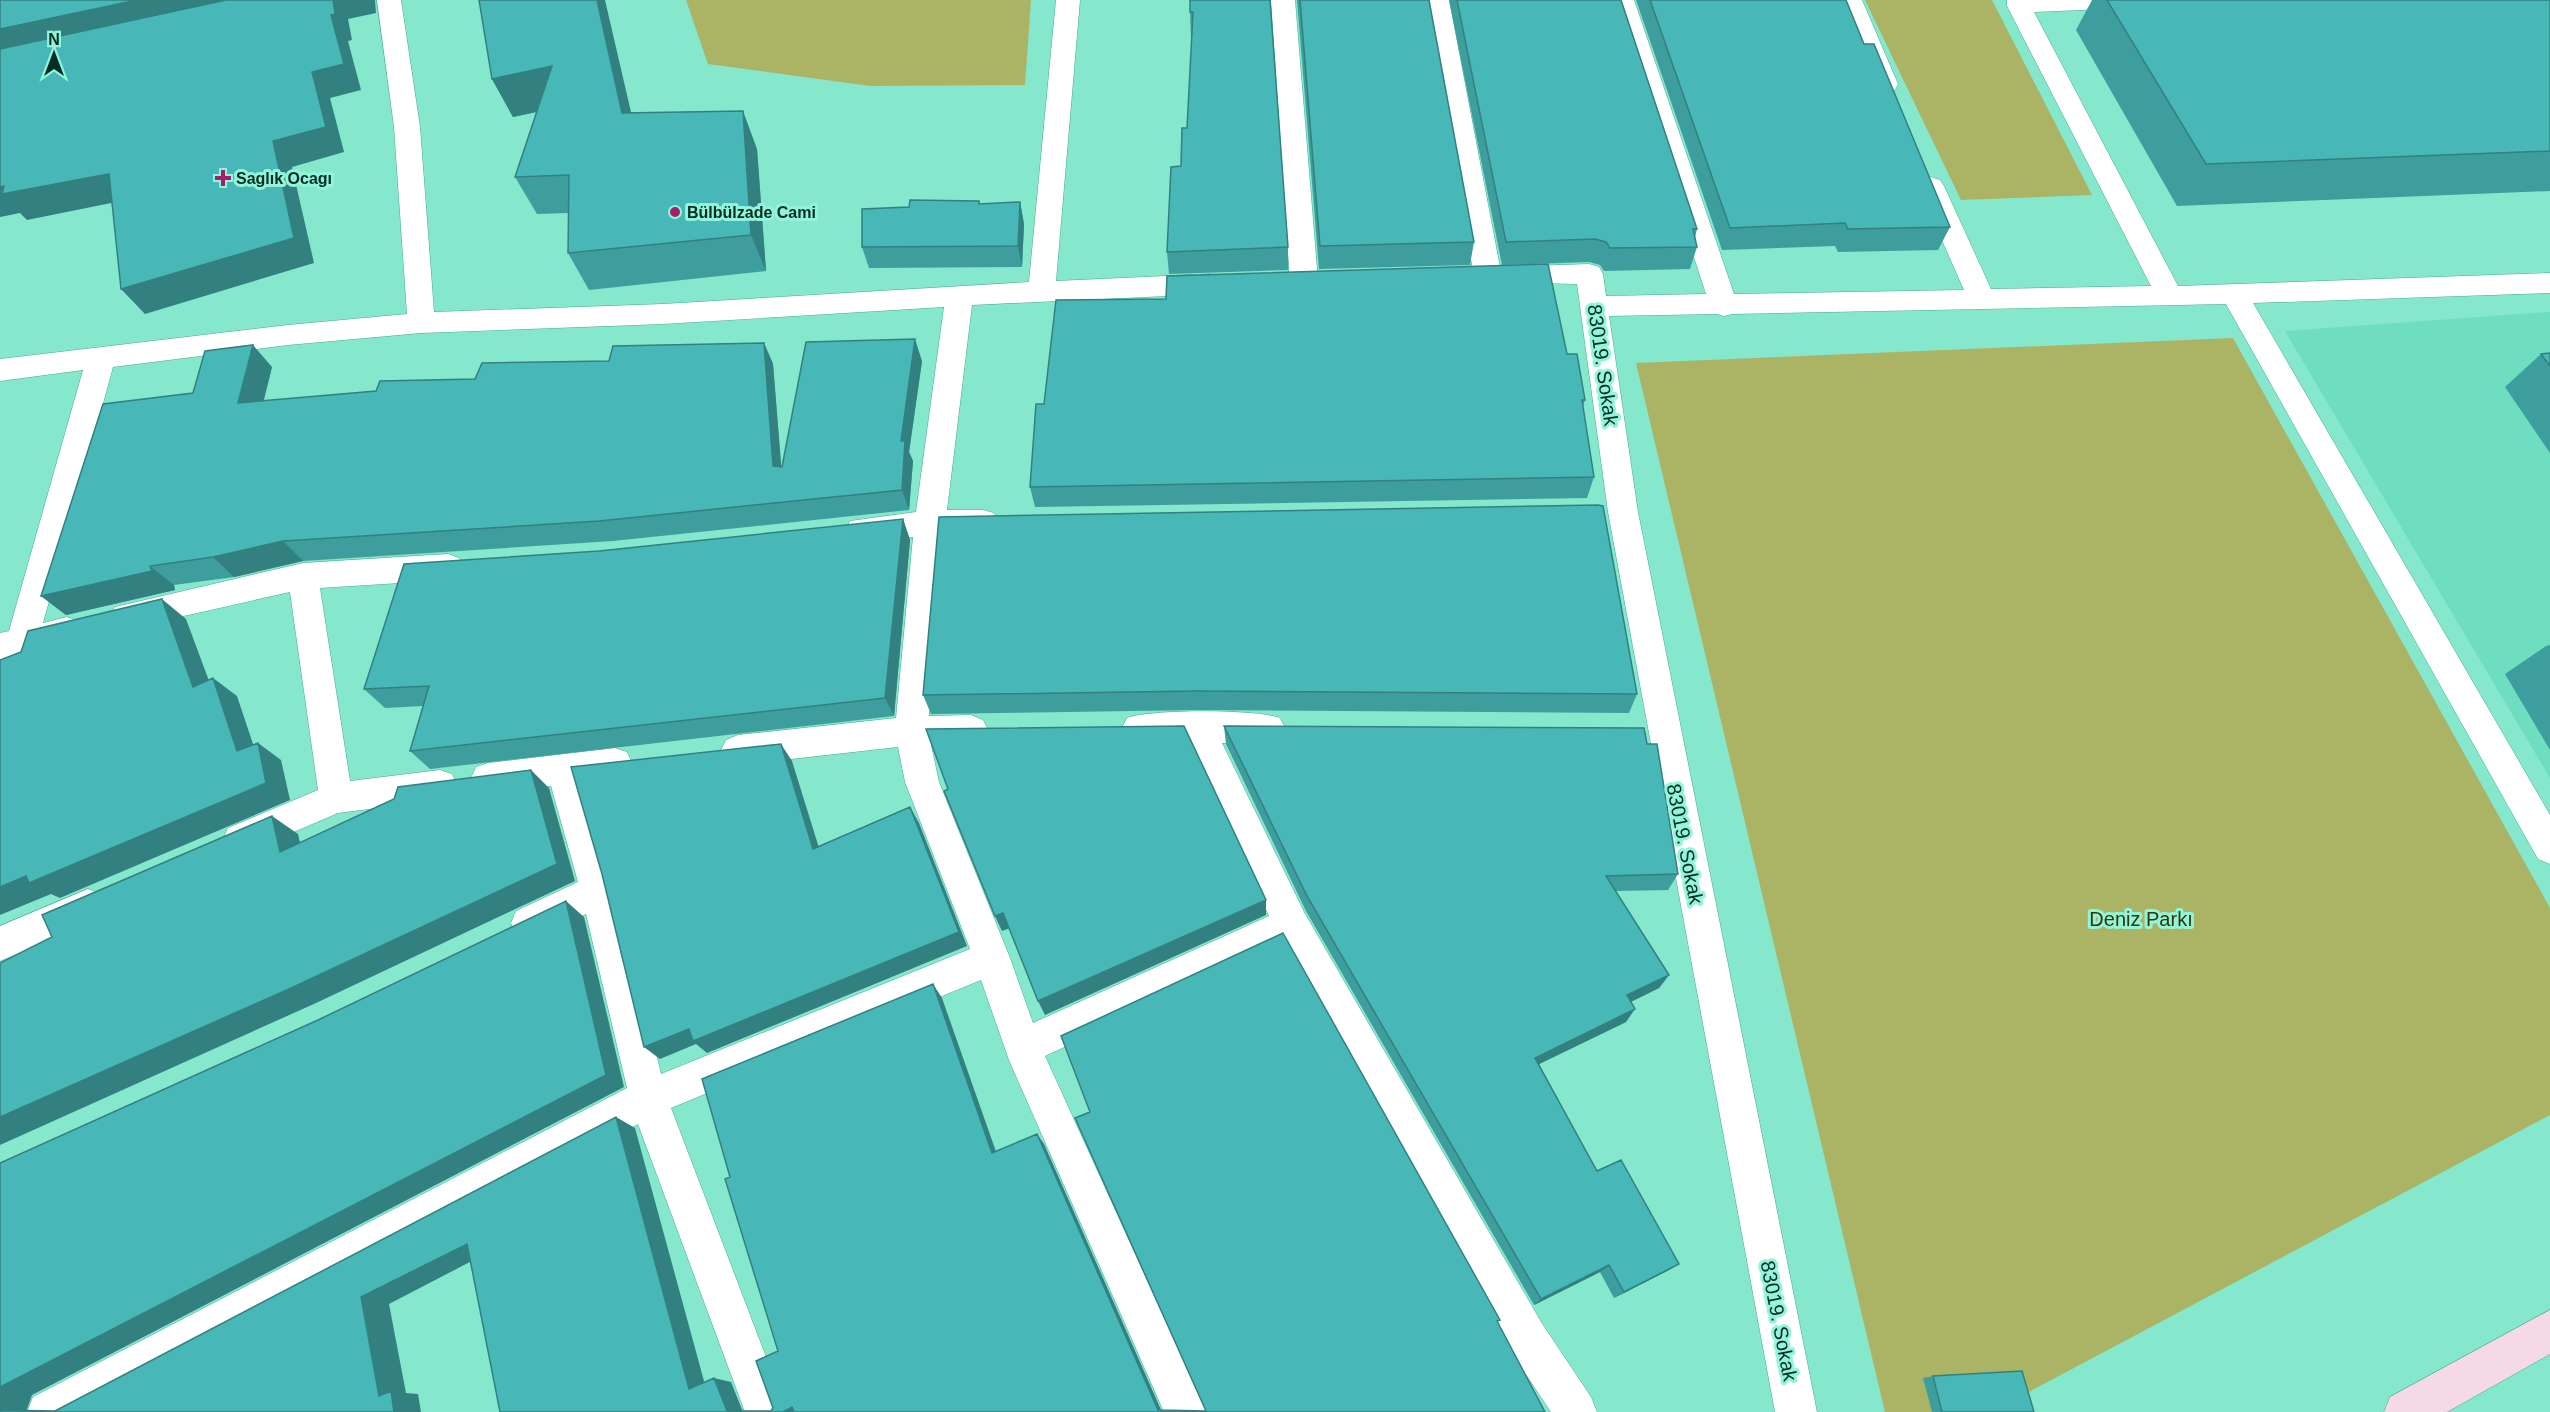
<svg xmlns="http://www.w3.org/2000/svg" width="2550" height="1412" font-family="Helvetica,sans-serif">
<rect width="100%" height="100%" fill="#85e7cc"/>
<path fill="#6eddc0" d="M 2550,312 L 2550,778 L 2285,331 Z"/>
<path fill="#abb465" d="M 686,0 L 1031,0 L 1025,85 L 870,86 L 708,64 Z
M 1865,0 L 1992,0 L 2092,195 L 1961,200 Z
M 2233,338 L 2550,908 L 2550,1115 L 1991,1412 L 1885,1412 L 1636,363 Z"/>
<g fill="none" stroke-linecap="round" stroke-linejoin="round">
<defs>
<path id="street" d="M 377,0 L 401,0 L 420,127 L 434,312 L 663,304 L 1029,282 L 1056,0 L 1080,0 L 1056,281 L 1210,274 L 1220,277 L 1224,284 L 1220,291 L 1210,294 L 972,305 L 947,510 L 983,510 L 994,513 L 998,522 L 994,531 L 983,534 L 944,535 L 929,716 L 971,715 L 983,720 L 988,730 L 983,740 L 971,745 L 931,745 L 939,782 L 1010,958 L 1033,1023 L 1269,916 L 1189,743 L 1139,743 L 1127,738 L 1122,728 L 1127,718 C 1150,709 1257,709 1280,718 L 1285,728 L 1280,738 L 1268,743 L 1222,743 L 1304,912 L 1541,1322 L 1591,1397 L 1597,1412 L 1551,1412 L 1511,1352 L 1284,945 L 1045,1056 L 1207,1412 L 1164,1412 L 1009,1060 L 981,980 L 671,1108 L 787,1412 L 745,1412 L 638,1124 L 92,1412 L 27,1412 L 33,1397 L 627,1088 L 586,914 L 529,940 L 516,935 L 511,923 L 516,911 L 578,882 L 551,786 L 488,793 L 476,789 L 471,778 L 476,767 L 488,763 L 615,748 L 627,752 L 632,763 L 627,774 L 615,778 L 584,782 L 616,890 L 661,1074 L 970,949 L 905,782 L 898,747 L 738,765 L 726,760 L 721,750 L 726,740 L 738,735 L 896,718 L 913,537 L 861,542 L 850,539 L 846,530 L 850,521 L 916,512 L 944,307 L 663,324 L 421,333 L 288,345 L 113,367 L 43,623 L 67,617 L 78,621 L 83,630 L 78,639 L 0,661 L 0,633 L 9,631 L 83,370 L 0,381 L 0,359 L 288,325 L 407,314 L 394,127 Z
M 1271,0 L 1295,0 L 1318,281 L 1314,288 L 1304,291 L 1294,288 L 1290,281 Z
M 1425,0 L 1449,0 L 1500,267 L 1589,264 L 1599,267 L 1603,274 L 1606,296 L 1706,294 L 1610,0 L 1634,0 L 1734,294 L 1964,290 L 1918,186 L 1922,180 L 1931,177 L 1940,180 L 1944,186 L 1991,289 L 2151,286 L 2007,6 L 2007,0 L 2166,0 L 2162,5 L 2154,7 L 2034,12 L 2178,286 L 2550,273 L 2550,293 L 2253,303 L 2550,815 L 2550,864 L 2538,859 L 2226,304 L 1732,314 L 1724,316 L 1717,314 L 1609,316 L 1638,512 L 1817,1412 L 1775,1412 L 1608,512 L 1577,284 L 1498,282 L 1488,286 L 1478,283 L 1474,276 Z
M 1838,0 L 1862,0 L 1898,84 L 1895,90 L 1886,92 L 1877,90 L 1874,84 Z
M 448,554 L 459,558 L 464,567 L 459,576 L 448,580 L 320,588 L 350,781 L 440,770 L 452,774 L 457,785 L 452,796 L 440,800 L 338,813 L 240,855 L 228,850 L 223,839 L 228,828 L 318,790 L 290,592 L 126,629 L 115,625 L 110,616 L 115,607 L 303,563 Z
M 88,889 L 101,894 L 106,906 L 101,918 L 0,961 L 0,926 Z"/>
<path id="secondary" d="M 2550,1310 L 2550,1354 L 2447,1412 L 2384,1412 L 2390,1397 Z"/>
</defs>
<use href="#street" stroke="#47ab93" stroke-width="1"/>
<use href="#secondary" stroke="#47ab93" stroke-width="1"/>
<use href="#street" fill="#fff" fill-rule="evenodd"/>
<use href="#secondary" fill="#f5d9e5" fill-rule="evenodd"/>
</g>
<path fill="#3d9e9d" d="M 1190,0 L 1288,247 L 1288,270 L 1169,274 L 1167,252 L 1187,128 L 1192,36 L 1191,36 L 1190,12 Z
M 1297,0 L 1429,0 L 1474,242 L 1470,265 L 1319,269 Z
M 1449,0 L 1621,0 L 1697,229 L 1695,237 L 1697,247 L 1690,269 L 1604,271 L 1600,265 L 1589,262 L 1502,265 Z
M 1636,0 L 1846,0 L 1864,44 L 1950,227 L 1938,250 L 1838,252 L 1835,246 L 1722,250 Z
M 2092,0 L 2550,0 L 2550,191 L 2177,206 L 2076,30 Z
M 492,79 L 631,113 L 757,149 L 766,271 L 589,290 L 568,253 L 568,213 L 537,214 L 515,177 L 537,112 L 513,117 Z
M 979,201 L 980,204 L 1020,202 L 1024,224 L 1022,267 L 869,268 L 862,247 L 909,207 Z
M 764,343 L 773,364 L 781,467 L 922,361 L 909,452 L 913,461 L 909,510 L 613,541 L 303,561 L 234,577 L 174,585 L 175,590 L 66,615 L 41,596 L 193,393 L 272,367 L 263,401 L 376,391 L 475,379 L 609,361 Z
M 2550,353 L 2550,453 L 2505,387 L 2541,354 Z
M 1567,354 L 1585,400 L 1583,406 L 1594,477 L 1587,498 L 1035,507 L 1030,487 Z
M 939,517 L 1637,694 L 1629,713 L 1198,710 L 931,714 L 923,695 Z
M 903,519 L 910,540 L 894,716 L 430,769 L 410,751 L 423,706 L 385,708 L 364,689 L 599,551 Z
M 2550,645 L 2550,750 L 2505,674 L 2546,646 Z
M 1224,726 L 1647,744 L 1678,874 L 1668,890 L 1615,891 L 1669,975 L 1659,988 L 1631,1002 L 1626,1022 L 1539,1064 L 1597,1171 L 1679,1264 L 1667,1271 L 1614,1298 L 1600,1272 L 1534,1305 L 1306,911 L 1226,744 Z
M 1933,1376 L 2034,1412 L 1932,1412 L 1923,1378 Z"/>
<path fill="#328180" d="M 137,0 L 279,0 L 0,60 L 0,29 Z
M 333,0 L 375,0 L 376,13 L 348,19 L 352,40 L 348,41 L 361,90 L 330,98 L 344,152 L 292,167 L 314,263 L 145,314 L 121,289 L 273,141 L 312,72 L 331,15 Z
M 597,0 L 605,0 L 640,151 L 622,113 Z
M 552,66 L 572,104 L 513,117 L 492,79 Z
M 743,111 L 757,149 L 766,271 L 751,235 Z
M 109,174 L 131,199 L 27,220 L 20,213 L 0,217 L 0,187 Z
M 1020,202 L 1024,224 L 1022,267 L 1018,246 Z
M 915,339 L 922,361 L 909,452 L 913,461 L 909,510 L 902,490 L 901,441 Z
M 764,343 L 773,364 L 783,487 L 773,466 Z
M 253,345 L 272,367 L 258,424 L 238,403 Z
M 903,519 L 910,540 L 894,716 L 885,698 Z
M 283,541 L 303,561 L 234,577 L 213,557 Z
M 150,566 L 174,585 L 175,590 L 66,615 L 41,596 Z
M 162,599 L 186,619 L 218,705 L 193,687 Z
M 213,678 L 237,696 L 261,768 L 237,751 Z
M 258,743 L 281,760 L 290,800 L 60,898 L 51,894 L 0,915 L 0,887 Z
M 781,744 L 792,761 L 824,864 L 813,849 Z
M 531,770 L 549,788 L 575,881 L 316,1003 L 0,1145 L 0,1117 Z
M 910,807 L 919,823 L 967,946 L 707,1053 L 696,1044 L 660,1059 L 644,1047 Z
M 272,816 L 298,834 L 306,868 L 280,852 Z
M 1266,900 L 1266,915 L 1045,1015 L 1038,1001 Z
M 566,901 L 584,917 L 624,1087 L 32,1395 L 26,1412 L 0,1411 L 0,1387 Z
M 1003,913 L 1010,928 L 1002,931 L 995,916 Z
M 1669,975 L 1659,988 L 1618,1008 L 1627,995 Z
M 933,984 L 942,998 L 1000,1163 L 992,1153 Z
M 1635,1009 L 1626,1022 L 1529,1069 L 1535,1058 Z
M 616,1117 L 635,1128 L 707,1392 L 689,1389 Z
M 1037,1134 L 1044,1144 L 1162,1412 L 1158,1410 Z
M 467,1244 L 491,1251 L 389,1304 L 406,1393 L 418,1394 L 421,1412 L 394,1412 L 379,1396 L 361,1297 Z
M 1679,1264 L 1667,1271 L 1614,1298 L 1624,1292 Z
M 1609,1265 L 1600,1272 L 1534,1305 L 1541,1299 Z
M 714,1378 L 731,1382 L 743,1412 L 727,1411 Z
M 792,1407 L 804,1412 L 783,1412 Z"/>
<path fill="#47b8b7" stroke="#328180" stroke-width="1.5" d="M 0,0 L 137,0 L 0,29 Z
M 226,0 L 333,0 L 335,14 L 331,15 L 344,64 L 312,72 L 326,127 L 273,141 L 294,238 L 121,289 L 109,174 L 2,194 L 4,186 L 0,187 L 0,49 Z
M 479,0 L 597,0 L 622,113 L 743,111 L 751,235 L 568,253 L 569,175 L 515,177 L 552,66 L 492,79 Z
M 1190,0 L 1270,0 L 1288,247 L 1167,252 L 1171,167 L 1181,166 L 1182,128 L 1187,128 L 1193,12 L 1190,12 Z
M 1300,0 L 1429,0 L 1474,242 L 1320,246 Z
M 1457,0 L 1621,0 L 1697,229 L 1693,229 L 1697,247 L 1610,248 L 1606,242 L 1595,239 L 1506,242 Z
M 1650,0 L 1846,0 L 1864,44 L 1874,44 L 1950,227 L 1848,229 L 1845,223 L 1730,228 Z
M 2107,0 L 2550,0 L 2550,151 L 2206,164 Z
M 910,200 L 979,201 L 979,204 L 1020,202 L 1018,246 L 862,247 L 862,209 L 909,207 Z
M 1548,264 L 1567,354 L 1577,354 L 1585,400 L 1582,400 L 1594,477 L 1030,487 L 1036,404 L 1044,404 L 1056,300 L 1166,299 L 1167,276 Z
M 915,339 L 901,441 L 905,441 L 902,490 L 599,521 L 283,541 L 213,557 L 150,566 L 152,571 L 41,596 L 103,404 L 193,393 L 205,351 L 253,345 L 238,403 L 376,391 L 380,381 L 475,379 L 482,363 L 609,361 L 613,346 L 764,343 L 773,466 L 782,467 L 806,342 Z
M 2550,353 L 2550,366 L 2541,354 Z
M 1598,505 L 1603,506 L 1637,694 L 1196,691 L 923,695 L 939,517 Z
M 903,519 L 885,698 L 410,751 L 429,686 L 364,689 L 404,564 L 599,551 Z
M 162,599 L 193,687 L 213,678 L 237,751 L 258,743 L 266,783 L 29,883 L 26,876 L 0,887 L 0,660 L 21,652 L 28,631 Z
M 1184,726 L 1266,900 L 1038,1001 L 1003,913 L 995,916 L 944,791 L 948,789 L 926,729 Z
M 1224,726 L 1644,728 L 1647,744 L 1657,744 L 1678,874 L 1606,876 L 1669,975 L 1627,995 L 1635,1009 L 1535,1058 L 1597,1171 L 1621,1160 L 1679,1264 L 1624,1292 L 1609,1265 L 1541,1299 L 1307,896 Z
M 781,744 L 813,849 L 910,807 L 959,932 L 693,1041 L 689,1029 L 644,1047 L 602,874 L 571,767 Z
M 531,770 L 557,864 L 289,989 L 0,1117 L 0,963 L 52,937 L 42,915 L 272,816 L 280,852 L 394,799 L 398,787 Z
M 566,901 L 606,1075 L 0,1387 L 0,1163 L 318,1020 Z
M 1283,933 L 1500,1320 L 1497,1321 L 1545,1412 L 794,1412 L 792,1407 L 783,1412 L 500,1412 L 467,1244 L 361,1297 L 379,1396 L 391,1391 L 394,1412 L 0,1412 L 0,1410 L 55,1411 L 616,1117 L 689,1389 L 714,1378 L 727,1411 L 771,1411 L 773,1408 L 756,1361 L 778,1351 L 725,1179 L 730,1177 L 702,1079 L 933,984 L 992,1153 L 1037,1134 L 1158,1410 L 1206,1411 L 1075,1118 L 1090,1112 L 1061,1036 Z
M 2022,1371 L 2034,1412 L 1942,1412 L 1933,1376 Z"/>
<g fill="#a61e66" stroke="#92f4d9" stroke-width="2">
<path d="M220 169h6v6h6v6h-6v6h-6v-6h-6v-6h6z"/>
<circle cx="675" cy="212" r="6"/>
</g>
<g text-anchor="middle" stroke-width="6" stroke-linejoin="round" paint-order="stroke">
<g font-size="16" font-weight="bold" fill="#002d24" stroke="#92f4d9" text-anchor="start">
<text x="236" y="184">Saglık Ocagı</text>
<text x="687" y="218">Bülbülzade Cami</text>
</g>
<g font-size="20" fill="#002d24" stroke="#92f4d9">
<text transform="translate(1603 365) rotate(82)" y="7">83019. Sokak</text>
<text transform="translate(1685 844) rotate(79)" y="7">83019. Sokak</text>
<text transform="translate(1779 1321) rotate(79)" y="7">83019. Sokak</text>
</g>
<g font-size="20" fill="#33370a" stroke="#92f4d9">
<text x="2141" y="926">Deniz Parkı</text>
</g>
</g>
<g transform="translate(54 54)" stroke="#92f4d9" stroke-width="4.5" paint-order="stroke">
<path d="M0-4.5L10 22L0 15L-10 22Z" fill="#002d24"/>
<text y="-9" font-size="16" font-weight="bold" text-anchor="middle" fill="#002d24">N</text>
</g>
</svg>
